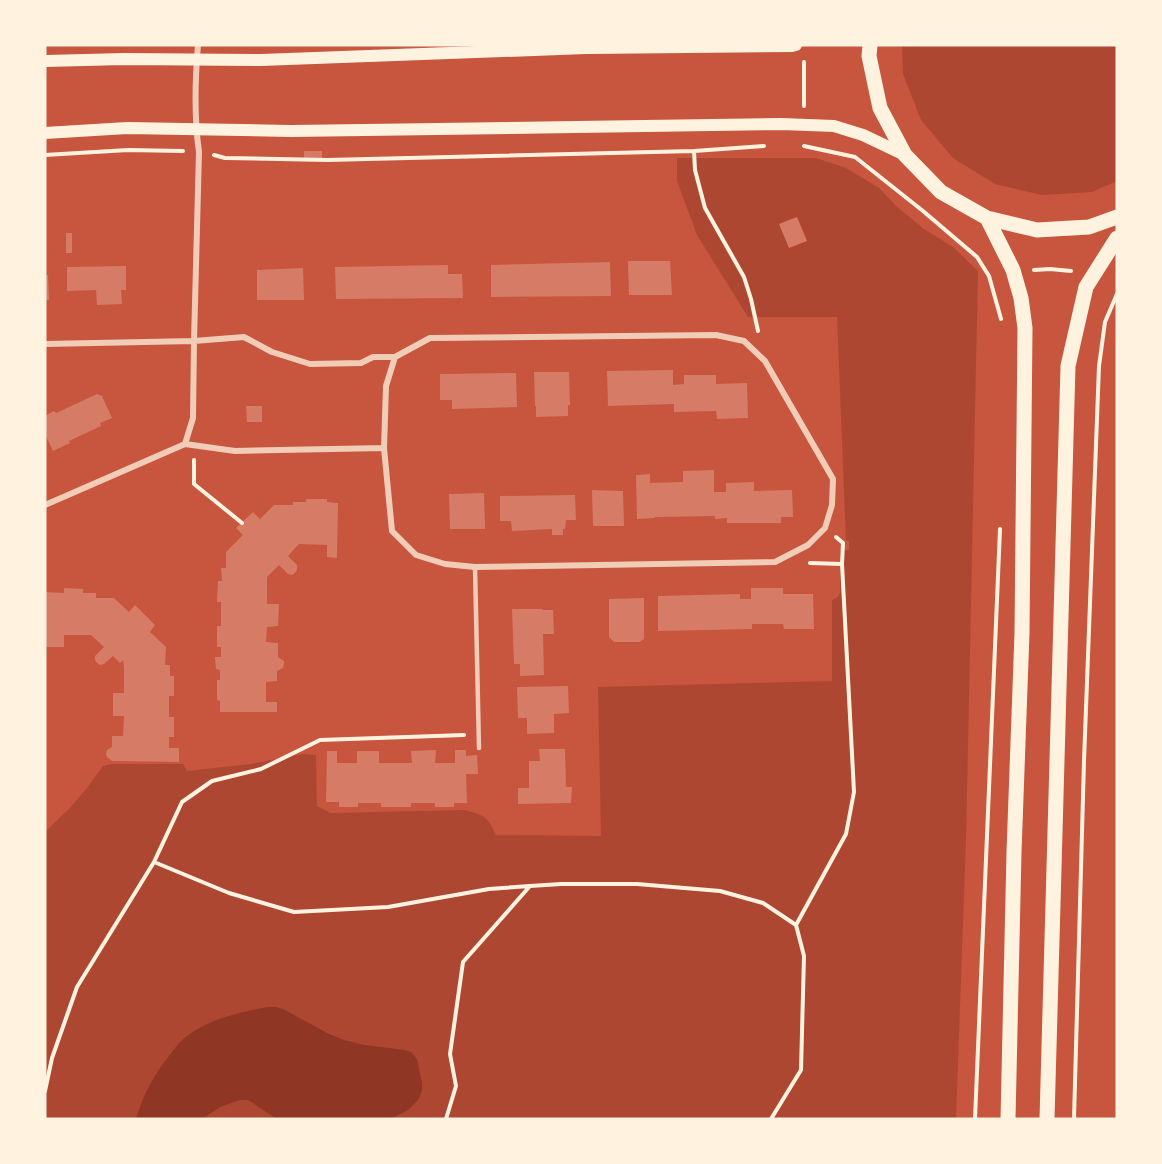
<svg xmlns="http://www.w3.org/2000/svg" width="1162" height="1164" font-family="'Roboto Condensed',sans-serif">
<rect width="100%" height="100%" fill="#c8553d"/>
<path fill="#ae4732" d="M 902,45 L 1117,45 L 1117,181 L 1092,192 L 1042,195 L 995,184 L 953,158 L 921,120 L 903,74 Z
M 677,158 L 816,158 L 846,168 L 879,188 L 896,206 L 924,229 L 953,247 L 978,271 L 966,839 L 956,1119 L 45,1119 L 45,832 L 70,808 L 87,788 L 103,766 L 111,764 L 183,764 L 187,771 L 250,764 L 304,754 L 316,755 L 317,806 L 331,813 L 464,810 C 484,815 487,816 496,835 L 601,836 L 598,687 L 832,681 L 832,600 L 838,597 L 840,592 L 840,551 L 849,550 L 849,541 L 846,540 L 837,317 L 748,317 L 697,235 L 677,181 Z"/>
<path fill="#8f3625" d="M 268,1007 L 275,1007 L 283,1009 L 329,1034 L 344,1040 L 365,1045 L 405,1050 L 411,1052 L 417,1059 L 422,1083 L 422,1090 L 419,1099 L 408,1110 L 391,1119 L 277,1119 L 248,1100 L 240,1100 L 220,1107 L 202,1119 L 136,1119 C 142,1099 150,1082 162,1065 C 168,1058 173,1050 179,1043 C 201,1021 238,1012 268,1007 Z"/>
<path fill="#d67c66" d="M 304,151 L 322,151 L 322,159 L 304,159 Z
M 797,217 L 807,241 L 789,248 L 779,224 Z
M 66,233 L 72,233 L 72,253 L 66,253 Z
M 628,261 L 670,261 L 672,295 L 629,295 Z
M 610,262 L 611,296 L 491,297 L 491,265 Z
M 448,265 L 448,274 L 462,274 L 463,298 L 336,299 L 335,267 Z
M 126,266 L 126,290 L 121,290 L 122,304 L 97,305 L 96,290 L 67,291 L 67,267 Z
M 303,268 L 304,300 L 257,300 L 257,270 Z
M 45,275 L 48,275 L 49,300 L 45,300 Z
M 673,370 L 673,385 L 684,384 L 684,375 L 716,375 L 716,384 L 747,383 L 748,418 L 717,419 L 716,411 L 674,412 L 674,404 L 608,406 L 607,371 Z
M 534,372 L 569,372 L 570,405 L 568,405 L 568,416 L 536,417 L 536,406 L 535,406 Z
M 516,373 L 517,407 L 452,409 L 452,400 L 440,400 L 440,374 Z
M 97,394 L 102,396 L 112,418 L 100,423 L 101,426 L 69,441 L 70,443 L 53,451 L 45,434 L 45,416 L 54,411 L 56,413 Z
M 246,406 L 262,406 L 262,422 L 247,422 Z
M 714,470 L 714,492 L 726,492 L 726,483 L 754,482 L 754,491 L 792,490 L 793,517 L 781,517 L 781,523 L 727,523 L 727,518 L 715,519 L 715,516 L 655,517 L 655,518 L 637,519 L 636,475 L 650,474 L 650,483 L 683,482 L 683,471 Z
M 592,490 L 623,491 L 624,526 L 593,526 Z
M 484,493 L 485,529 L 450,529 L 449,494 Z
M 575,495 L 576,520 L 566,520 L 565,529 L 563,529 L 563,535 L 552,535 L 552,529 L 512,531 L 511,521 L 500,521 L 500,496 Z
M 306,499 L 327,499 L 327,502 L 338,503 L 337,558 L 327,557 L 327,545 L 299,544 L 288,556 L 297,565 L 297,570 L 295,573 L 292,575 L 288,574 L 279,565 L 267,577 L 267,604 L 279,604 L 278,626 L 267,627 L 266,642 L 278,643 L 278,657 L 284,661 L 284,664 L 283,668 L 277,671 L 277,681 L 266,682 L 266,702 L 277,702 L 277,712 L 220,712 L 220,701 L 217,700 L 217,680 L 220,680 L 220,670 L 216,669 L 215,657 L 221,657 L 221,647 L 217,647 L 217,626 L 221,626 L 221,602 L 217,602 L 218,581 L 222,581 L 221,568 L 226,568 L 226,552 L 243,535 L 236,528 L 253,512 L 260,519 L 274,505 L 293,505 L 293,502 L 306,502 Z
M 64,588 L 83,589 L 83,593 L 96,593 L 96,598 L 114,598 L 129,612 L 135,605 L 155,625 L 150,632 L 166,647 L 165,665 L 170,665 L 170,676 L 174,676 L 174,696 L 169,696 L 169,717 L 174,717 L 174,737 L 169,737 L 169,748 L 179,748 L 179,762 L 112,761 L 107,757 L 106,754 L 107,750 L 112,747 L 112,736 L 123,736 L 124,716 L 113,716 L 113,693 L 124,693 L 124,667 L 123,660 L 120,663 L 113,656 L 104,664 L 100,665 L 97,663 L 95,660 L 95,656 L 104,647 L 91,635 L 64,635 L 64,647 L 45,647 L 45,592 L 64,593 Z
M 751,588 L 783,588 L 783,594 L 813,594 L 814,629 L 784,629 L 783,624 L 752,624 L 752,629 L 658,631 L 658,596 L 740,594 L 740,599 L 751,599 Z
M 644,598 L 644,639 L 640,642 L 614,642 L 609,637 L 609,599 Z
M 512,609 L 542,609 L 543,610 L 553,610 L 554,634 L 543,634 L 544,675 L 520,676 L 520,664 L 514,664 Z
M 568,686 L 569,713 L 554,714 L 554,733 L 527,734 L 527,718 L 518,718 L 517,687 Z
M 539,749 L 565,749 L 566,787 L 572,787 L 571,803 L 518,804 L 518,788 L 529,788 L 529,761 L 540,761 Z
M 436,750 L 435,763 L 455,763 L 455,750 L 466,750 L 466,756 L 477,755 L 478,774 L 466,774 L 467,803 L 454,803 L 454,807 L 435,807 L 435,803 L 411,803 L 411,807 L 381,807 L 381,803 L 358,803 L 358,807 L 339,807 L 339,802 L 326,802 L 327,751 L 337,751 L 337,763 L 357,763 L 357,751 L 379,751 L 379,763 L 412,763 L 411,751 Z"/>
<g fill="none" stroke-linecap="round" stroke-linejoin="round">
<path stroke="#fff3e0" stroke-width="4" d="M 804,62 L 804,106
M 804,146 L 855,157 L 923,211 L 977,257 L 989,276 L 1001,319
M 694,151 L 695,170 L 705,208 L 744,277 L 751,299 L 758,331
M 45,155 L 128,150 L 183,151
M 214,155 L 225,158 L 327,160 L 694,151 L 764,146
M 1034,270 L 1050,269 L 1071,271
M 194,460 L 194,484 L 242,523
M 810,563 L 842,564
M 154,862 L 182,802 L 212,781 L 261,769 L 320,740 L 464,735
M 45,1091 L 52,1058 L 77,987 L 154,862 L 229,893 L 294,912 L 388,907 L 489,889 L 530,886 L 561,884 L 637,884 L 720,891 L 763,903 L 796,925
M 446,1119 L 456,1086 L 450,1054 L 463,962 L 530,886
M 771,1119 L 801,1070 L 804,956 L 796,925 L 846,834 L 854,792 L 842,564 L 843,543 L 836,537
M 975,1119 L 1000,529
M 1074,1119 L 1084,761 L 1099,366 L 1105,322 L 1117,294"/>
<path stroke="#f1ccb7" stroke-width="4.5" d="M 475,567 L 479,748"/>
<path stroke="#f1ccb7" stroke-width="6" d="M 45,344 L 194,341 L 244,337 L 272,352 L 310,364 L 361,363 L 373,357 L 395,357
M 185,444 L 235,451 L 384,448 L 386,386 L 395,357 L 430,338 L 716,335 L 744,341 L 765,361 L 833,479 L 832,505 L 825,528 L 808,545 L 775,562 L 475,567 L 445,564 L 416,555 L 392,531 L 384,448
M 45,505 L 185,444 L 193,418 L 194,341 L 199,152 C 194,117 195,80 198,45"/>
<path stroke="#fff3e0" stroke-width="12" d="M 45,61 L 124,59 L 261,60 L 586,48 L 792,46 L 796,45
M 45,133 L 127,128 L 291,131 L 782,124 L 834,126 L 863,135 L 905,155"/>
<path stroke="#fff3e0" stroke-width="15" d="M 870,45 L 869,56 L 880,108 L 905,155 L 941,192 L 987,218 L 1037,230 L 1089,227 L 1117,217
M 987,218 L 1013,270 L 1021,298 L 1025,328 L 1022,633 L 1014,852 L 1008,1119
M 1047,1119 L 1068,366 L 1086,287 L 1117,238"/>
</g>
<rect width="1162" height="1164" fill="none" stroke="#fff3e0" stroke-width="93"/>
</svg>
